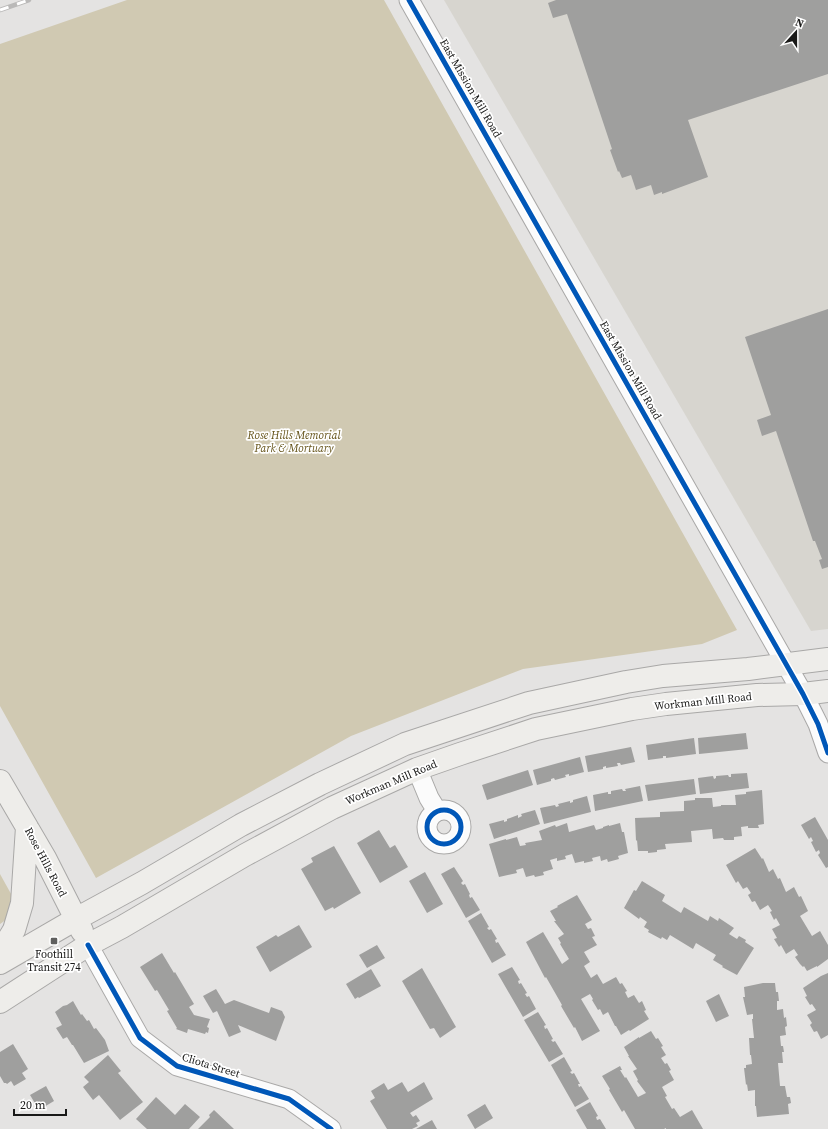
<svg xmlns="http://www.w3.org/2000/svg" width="828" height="1129" font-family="'Source Serif 4',serif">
<rect width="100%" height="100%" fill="#e4e3e2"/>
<path fill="#d7d5cf" d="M 444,0 L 828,0 L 828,629 L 811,631 Z"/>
<path fill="#d0c9b2" d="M 127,0 L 384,0 L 737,630 L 702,644 L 523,669 L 351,736 L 96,878 L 0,706 L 0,44 Z
M 0,874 L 20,910 L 0,924 Z"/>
<path fill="#9f9f9e" d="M 556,0 L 828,0 L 828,74 L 688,120 L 708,177 L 662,194 L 662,192 L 654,195 L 651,185 L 636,190 L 631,175 L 622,178 L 619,171 L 618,172 L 610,150 L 612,149 L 567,14 L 553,18 L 548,3 Z
M 828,309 L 828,567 L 822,569 L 819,560 L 822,559 L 815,541 L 813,541 L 776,431 L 762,436 L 757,420 L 771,415 L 745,337 Z
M 746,733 L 748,749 L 699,754 L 698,738 Z
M 694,738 L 696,754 L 666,758 L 666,756 L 663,756 L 663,758 L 648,760 L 646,745 Z
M 631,747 L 635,762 L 621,765 L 620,763 L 617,763 L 618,766 L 606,768 L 606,766 L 603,767 L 603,769 L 588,772 L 585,756 Z
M 580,757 L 584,772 L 569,776 L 569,774 L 565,775 L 566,777 L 555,780 L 554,778 L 551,779 L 551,781 L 537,785 L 533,770 Z
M 528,770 L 533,785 L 487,800 L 482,785 Z
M 747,773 L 749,788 L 700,794 L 698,778 L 713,776 L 714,779 L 716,778 L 716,776 L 728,775 L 729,777 L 731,777 L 731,774 Z
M 694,779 L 696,794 L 648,801 L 645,785 Z
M 640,786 L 643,801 L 595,811 L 593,795 L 608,792 L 608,794 L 611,794 L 611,791 L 622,789 L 623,791 L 626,791 L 625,789 Z
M 762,790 L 764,824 L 758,825 L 759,828 L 748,828 L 748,826 L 741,827 L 742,836 L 734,837 L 734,840 L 724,840 L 723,838 L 713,839 L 712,829 L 691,831 L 692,842 L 665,844 L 666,849 L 657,850 L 657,852 L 648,853 L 648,851 L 638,851 L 637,840 L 636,841 L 635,818 L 660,817 L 660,812 L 684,811 L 684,801 L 695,800 L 695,798 L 712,798 L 713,807 L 721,806 L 721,805 L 736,805 L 735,795 L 746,794 L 746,792 Z
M 587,796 L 591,812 L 544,824 L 540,808 L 555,805 L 556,807 L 559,806 L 558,804 L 570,801 L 570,803 L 573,802 L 573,800 Z
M 535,810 L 540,824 L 494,839 L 489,824 L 504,820 L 504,822 L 507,821 L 507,819 L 518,815 L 518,818 L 522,816 L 521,814 Z
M 815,817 L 828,840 L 828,867 L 826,868 L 818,855 L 820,853 L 819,850 L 816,852 L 811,842 L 813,841 L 811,837 L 809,839 L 801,825 Z
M 567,823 L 569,832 L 594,825 L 596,830 L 603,828 L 603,827 L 609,825 L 609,826 L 620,823 L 622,832 L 624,832 L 628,853 L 618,856 L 619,859 L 608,862 L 607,859 L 601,861 L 600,856 L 592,858 L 593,861 L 584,863 L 584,861 L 575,863 L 572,854 L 565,856 L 566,859 L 557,861 L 557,858 L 550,860 L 553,869 L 543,872 L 544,875 L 535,877 L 534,875 L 526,877 L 523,868 L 516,870 L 517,873 L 499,877 L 489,844 L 506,839 L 506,840 L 517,837 L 520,846 L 526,845 L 525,843 L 542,840 L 539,831 L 555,825 L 556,827 Z
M 379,830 L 390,848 L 395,845 L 408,867 L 380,883 L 357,843 Z
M 334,846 L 361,893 L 334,909 L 333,907 L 325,911 L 301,869 L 313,862 L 311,858 Z
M 755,848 L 762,859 L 763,858 L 769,872 L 773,869 L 778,879 L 780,878 L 786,892 L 794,887 L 799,897 L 801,896 L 808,911 L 800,916 L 812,936 L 820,931 L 828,945 L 828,959 L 817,967 L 817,966 L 807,971 L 804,966 L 803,967 L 800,964 L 795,957 L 798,955 L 794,949 L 786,954 L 781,945 L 779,947 L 774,939 L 777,938 L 772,929 L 780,925 L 776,918 L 774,920 L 770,912 L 772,911 L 768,905 L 760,910 L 755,901 L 752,902 L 748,895 L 751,893 L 747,887 L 743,889 L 738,881 L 736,883 L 726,865 Z
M 454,867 L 463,881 L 461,883 L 463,885 L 465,884 L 470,894 L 469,895 L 470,898 L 472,897 L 480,910 L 466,918 L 441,874 Z
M 425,872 L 443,904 L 427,913 L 409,881 Z
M 642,881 L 665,895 L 662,901 L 681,913 L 684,907 L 708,921 L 710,916 L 718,921 L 719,918 L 734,928 L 729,934 L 737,939 L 739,936 L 746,940 L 745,942 L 754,948 L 737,975 L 722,967 L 723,966 L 713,960 L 716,955 L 696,943 L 693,949 L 670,935 L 667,940 L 662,937 L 661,939 L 648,932 L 649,930 L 644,927 L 647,922 L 640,917 L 639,919 L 624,908 L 634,890 L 636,891 Z
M 577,895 L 592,920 L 585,924 L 588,929 L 591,928 L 595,936 L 592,937 L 597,945 L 584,952 L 590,962 L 584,966 L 591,978 L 597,974 L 603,984 L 616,977 L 620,984 L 622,983 L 627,991 L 625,992 L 628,998 L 634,995 L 639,1003 L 642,1001 L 646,1010 L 644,1011 L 649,1019 L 630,1031 L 629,1030 L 621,1035 L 616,1026 L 615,1026 L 608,1012 L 603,1015 L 600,1009 L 598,1010 L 592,1000 L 593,999 L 590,994 L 581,999 L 600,1031 L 582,1041 L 575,1027 L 574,1028 L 561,1006 L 562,1005 L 546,977 L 545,978 L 526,942 L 543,932 L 562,964 L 569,959 L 560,944 L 561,943 L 558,938 L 564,934 L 554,921 L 556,921 L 550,911 L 558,907 L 557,906 Z
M 481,913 L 489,927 L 487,928 L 489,930 L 491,929 L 497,939 L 495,940 L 496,943 L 498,942 L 506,955 L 492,963 L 468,921 Z
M 299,925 L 312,947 L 270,972 L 256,947 L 276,935 L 278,937 Z
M 377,945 L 385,958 L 367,968 L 359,955 Z
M 162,953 L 174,973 L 175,972 L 194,1004 L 189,1007 L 194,1015 L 210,1019 L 207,1027 L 209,1028 L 208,1033 L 206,1032 L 205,1034 L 188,1029 L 187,1033 L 176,1029 L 177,1028 L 167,1011 L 169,1010 L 157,990 L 155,991 L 140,967 Z
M 512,967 L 520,980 L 518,981 L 519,984 L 521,983 L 527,993 L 525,994 L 527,997 L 529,996 L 536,1009 L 523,1017 L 498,974 Z
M 422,968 L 456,1027 L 440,1038 L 434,1028 L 430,1029 L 402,981 Z
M 371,969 L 381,986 L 359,998 L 358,997 L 355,999 L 346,984 Z
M 828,973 L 828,1035 L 821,1039 L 817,1031 L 814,1032 L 810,1025 L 812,1023 L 807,1015 L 816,1010 L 812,1004 L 810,1005 L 805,997 L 807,996 L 803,988 L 821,976 Z
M 763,983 L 775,983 L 776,992 L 778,992 L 779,1001 L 777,1001 L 777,1010 L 783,1009 L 784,1018 L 786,1017 L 787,1026 L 785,1027 L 786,1035 L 780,1036 L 781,1046 L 783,1046 L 784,1052 L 782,1052 L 783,1063 L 778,1063 L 780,1086 L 785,1086 L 787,1097 L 790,1097 L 791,1103 L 788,1104 L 789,1114 L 757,1117 L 756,1106 L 755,1106 L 755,1090 L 748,1091 L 747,1084 L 746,1085 L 744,1068 L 746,1068 L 746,1065 L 752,1064 L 751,1055 L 750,1055 L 749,1038 L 754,1038 L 752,1019 L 753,1019 L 753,1014 L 747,1015 L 743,997 L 745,997 L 744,987 Z
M 216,989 L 225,1004 L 234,1000 L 269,1013 L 271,1007 L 282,1011 L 285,1017 L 276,1041 L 238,1025 L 241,1032 L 229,1037 L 217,1011 L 213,1013 L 203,996 Z
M 719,994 L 729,1016 L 716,1022 L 706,1001 Z
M 73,1001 L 81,1015 L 82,1014 L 87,1021 L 89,1020 L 94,1029 L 96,1028 L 105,1040 L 109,1051 L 84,1063 L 73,1045 L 72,1045 L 67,1037 L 63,1039 L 56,1028 L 62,1025 L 55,1012 L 63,1006 L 67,1005 Z
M 538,1012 L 546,1025 L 544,1026 L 545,1029 L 547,1028 L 553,1039 L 551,1040 L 553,1042 L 555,1041 L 563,1054 L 549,1062 L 524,1020 Z
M 651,1031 L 656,1039 L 658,1038 L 663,1046 L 661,1047 L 666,1055 L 661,1058 L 665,1064 L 667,1063 L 671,1070 L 669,1071 L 674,1080 L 662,1087 L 667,1096 L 665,1097 L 672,1109 L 674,1108 L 680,1117 L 692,1110 L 703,1129 L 666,1129 L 666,1128 L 664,1129 L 635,1129 L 624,1110 L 622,1112 L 609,1090 L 610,1089 L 602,1076 L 620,1066 L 622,1070 L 620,1070 L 625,1078 L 626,1077 L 638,1097 L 646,1093 L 637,1081 L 638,1080 L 633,1071 L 637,1069 L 628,1056 L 629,1056 L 624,1047 L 639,1037 L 639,1038 Z
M 13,1044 L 28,1069 L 22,1073 L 26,1079 L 14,1086 L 11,1081 L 7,1084 L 6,1083 L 4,1083 L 0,1076 L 0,1052 Z
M 108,1055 L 121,1071 L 118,1073 L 143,1102 L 120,1120 L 99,1095 L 93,1100 L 83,1087 L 89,1082 L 84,1077 Z
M 564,1057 L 572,1071 L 570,1072 L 572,1074 L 574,1073 L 580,1084 L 578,1084 L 579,1087 L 581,1086 L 589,1099 L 575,1107 L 551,1065 Z
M 402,1082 L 408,1092 L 424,1082 L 433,1099 L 410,1113 L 413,1117 L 416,1115 L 420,1121 L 416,1123 L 418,1126 L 412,1129 L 387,1129 L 370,1101 L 375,1098 L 371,1091 L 384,1083 L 388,1090 Z
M 46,1086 L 54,1101 L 39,1110 L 30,1095 Z
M 156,1097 L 175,1115 L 185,1104 L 200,1117 L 189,1129 L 147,1129 L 136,1119 Z
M 590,1102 L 598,1116 L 596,1117 L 597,1120 L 600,1119 L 606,1129 L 587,1129 L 576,1110 Z
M 485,1104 L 493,1118 L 475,1129 L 467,1115 Z
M 214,1110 L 234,1129 L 198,1129 L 210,1117 L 209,1115 Z
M 432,1120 L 437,1129 L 416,1129 Z"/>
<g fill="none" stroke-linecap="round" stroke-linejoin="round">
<defs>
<path id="minor" d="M 409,0 L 803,694 L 818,724 L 828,753
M 417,769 L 429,798 L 437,811
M427 827a17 17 0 1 1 34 0a17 17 0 1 1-34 0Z
M 88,945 L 140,1038 L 177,1066 L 289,1099 L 331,1129"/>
<path id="secondary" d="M 0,781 L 45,858 L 82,931
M 0,953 L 14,930 L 22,903 L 27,827
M 0,963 L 76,919 L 142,883 L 241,825 L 320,784 L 405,744 L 529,703 L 626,682 L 663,676 L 748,669 L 828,659
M 0,1002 L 88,945 L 122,927 L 245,855 L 332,808 L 417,769 L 460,754 L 536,729 L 632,709 L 666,704 L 757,695 L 803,694 L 828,691"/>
</defs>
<use href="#minor" stroke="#a9a8a7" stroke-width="21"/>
<use href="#secondary" stroke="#a9a8a7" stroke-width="24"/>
<use href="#minor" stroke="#fbfbfb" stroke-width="19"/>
<use href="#secondary" stroke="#eeedea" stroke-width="22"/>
<defs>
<path id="rail" d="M 0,10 L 29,0"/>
</defs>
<use href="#rail" stroke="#bab9b8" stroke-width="4.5"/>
<use href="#rail" stroke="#fff" stroke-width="3" stroke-dasharray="9" stroke-linecap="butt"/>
<defs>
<path id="cycleway" d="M 409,0 L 803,694 L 818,724 L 828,753
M427 827a17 17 0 1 1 34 0a17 17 0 1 1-34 0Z
M 88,945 L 140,1038 L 177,1066 L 289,1099 L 331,1129"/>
</defs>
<use href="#cycleway" stroke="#fff" stroke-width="8"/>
<use href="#cycleway" stroke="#0057b8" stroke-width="5"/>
</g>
<rect fill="#60605f" stroke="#fff" stroke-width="1.5" x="50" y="937" width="8" height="8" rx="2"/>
<g text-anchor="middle" stroke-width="3.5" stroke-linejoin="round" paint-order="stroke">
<g font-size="11" fill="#191918" stroke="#fff">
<text transform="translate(471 88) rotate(60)" y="4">East Mission Mill Road</text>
<text transform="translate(631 370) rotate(60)" y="4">East Mission Mill Road</text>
<text transform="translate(703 701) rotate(-6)" y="4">Workman Mill Road</text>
<text transform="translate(391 782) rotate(-23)" y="4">Workman Mill Road</text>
<text transform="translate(46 862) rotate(62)" y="4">Rose Hills Road</text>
<text transform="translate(211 1065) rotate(17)" y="4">Cliota Street</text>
</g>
<g font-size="11" font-style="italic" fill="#635116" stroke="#fff">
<text x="294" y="439">Rose Hills Memorial<tspan x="294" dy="13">Park &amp; Mortuary</tspan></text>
</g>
<g font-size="11" fill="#191918" stroke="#fff">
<text x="54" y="958">Foothill<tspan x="54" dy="13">Transit 274</tspan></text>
</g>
</g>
<g transform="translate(796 32) rotate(21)" stroke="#ffffff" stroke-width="3" paint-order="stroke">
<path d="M0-3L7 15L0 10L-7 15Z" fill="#191918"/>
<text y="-6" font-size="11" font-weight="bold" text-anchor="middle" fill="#191918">N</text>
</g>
<path d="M14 1109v6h52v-6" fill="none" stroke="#191918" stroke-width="2"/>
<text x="20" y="1109" font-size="12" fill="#191918" stroke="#ffffff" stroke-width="3" paint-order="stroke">20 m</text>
</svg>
